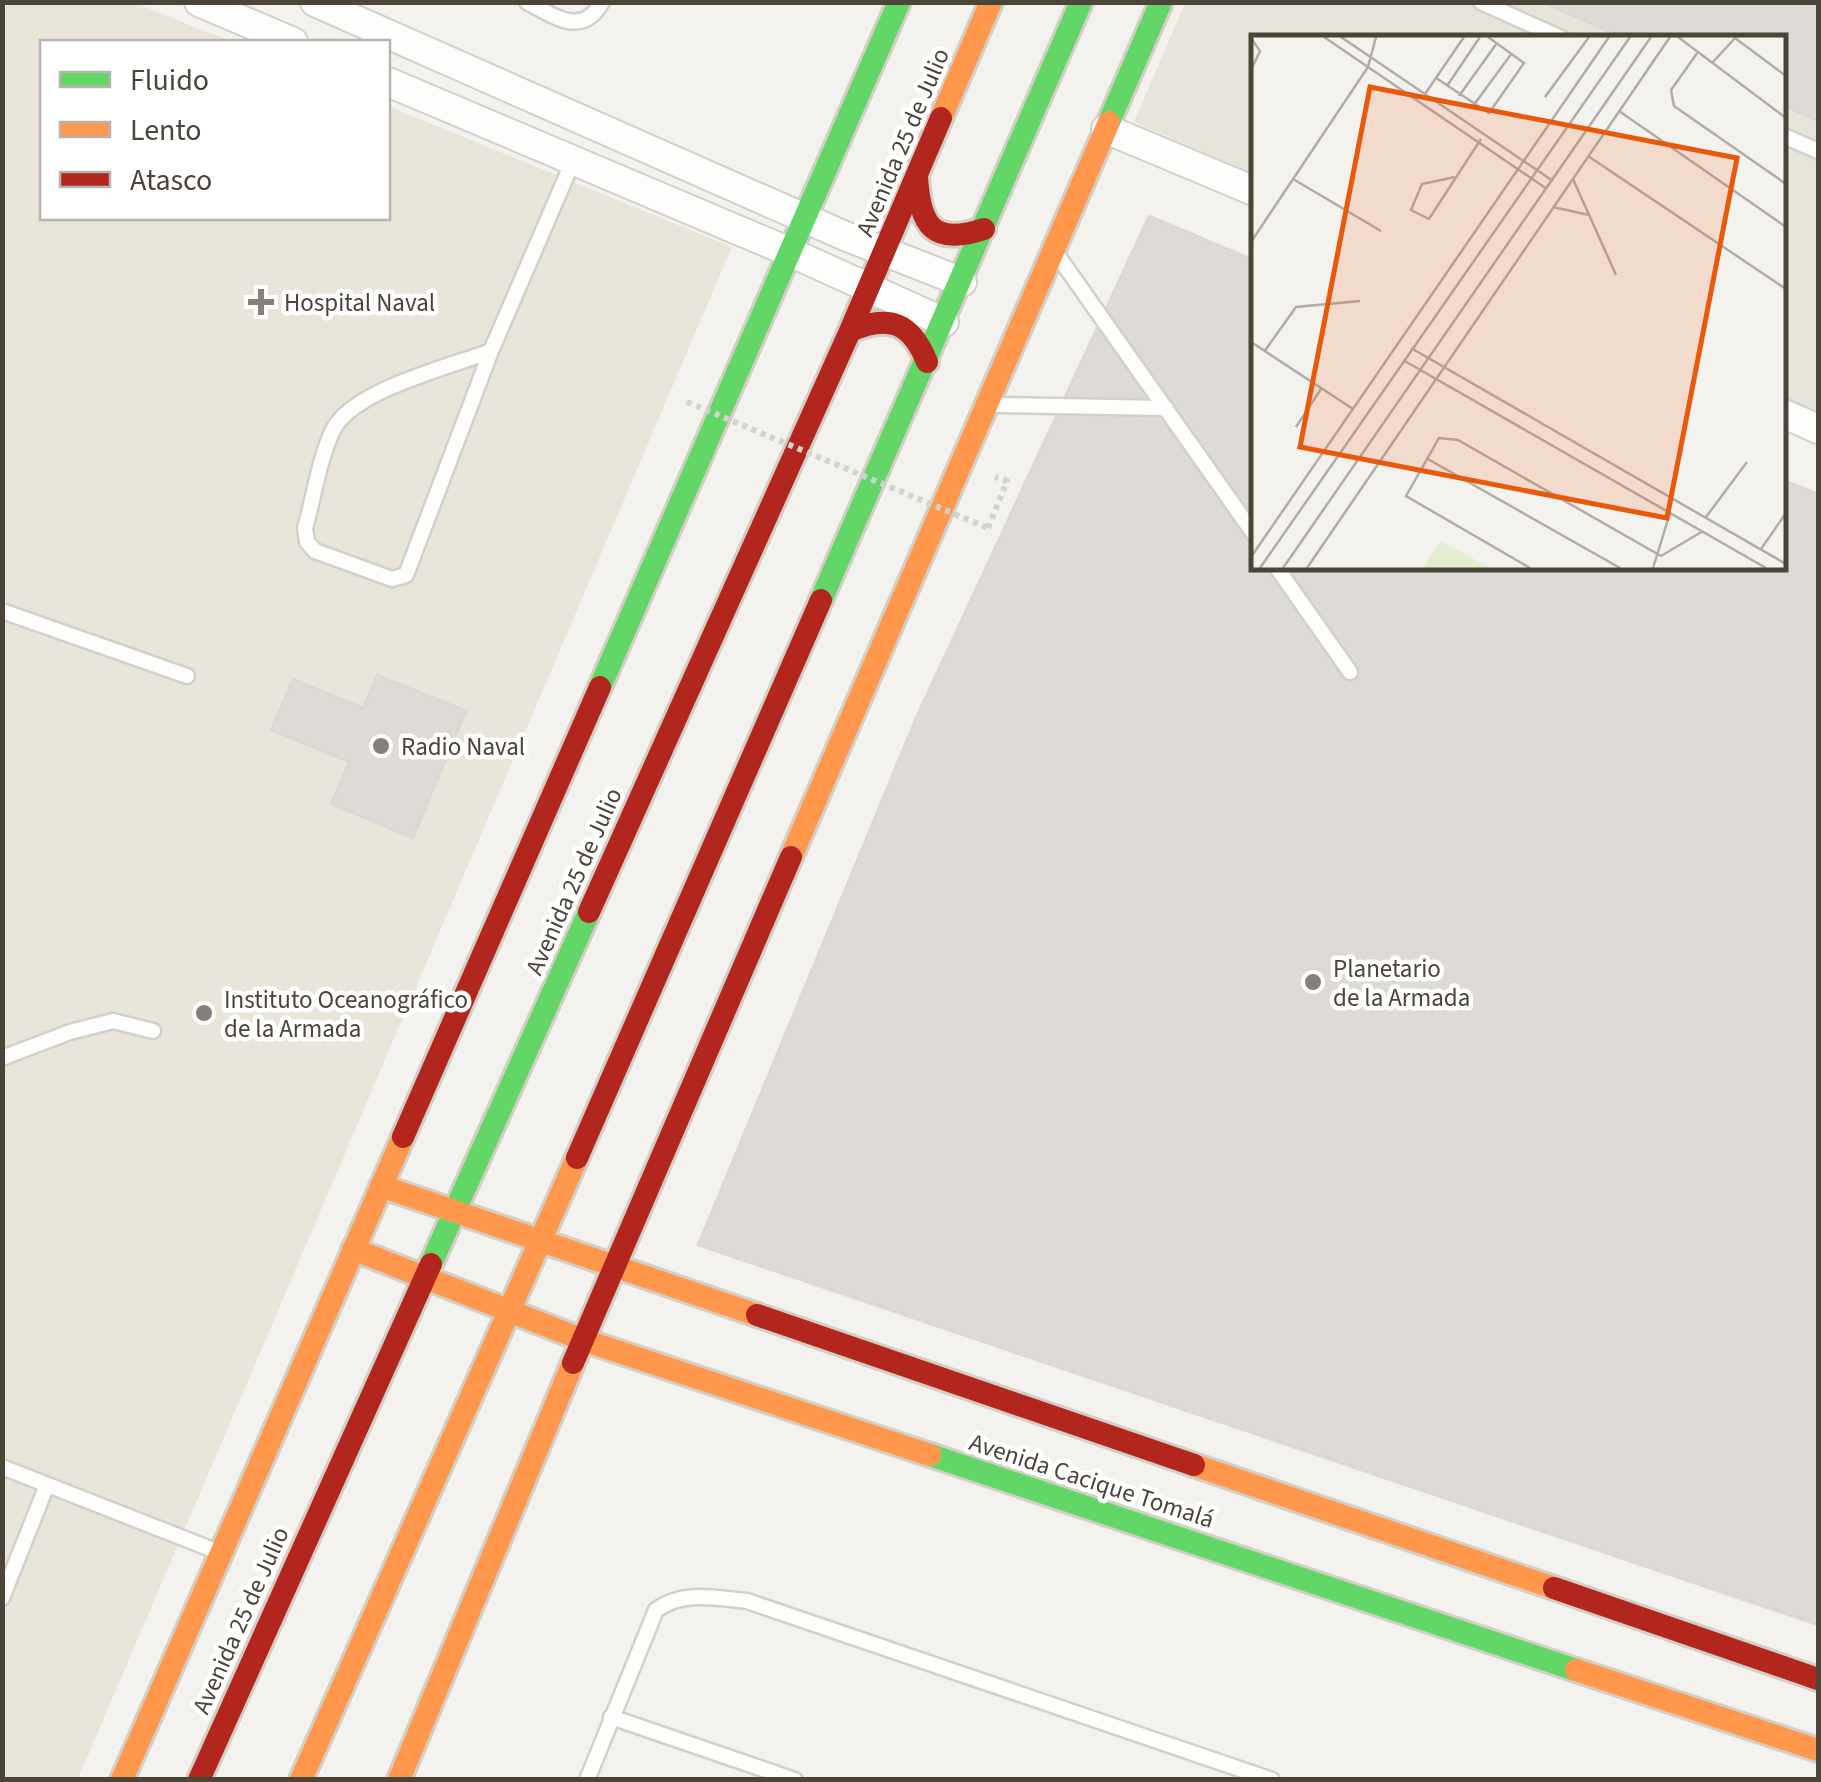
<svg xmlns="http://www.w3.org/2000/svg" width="1821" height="1782" font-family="'Source Sans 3',sans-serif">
<rect width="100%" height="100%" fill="#f4f2ee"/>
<path fill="#e7e4dc" d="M 1185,3 L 1818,3 L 1818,422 L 1784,406 L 1784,38 L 1254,38 L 1253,174 L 1134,122 Z"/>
<path fill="#eae5da" d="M 3,3 L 135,3 L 232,42 L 42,42 L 42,218 L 388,218 L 388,106 L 732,247 L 78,1779 L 3,1780 Z"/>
<path fill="#dedbd6" stroke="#dcd9d4" stroke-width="2.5" d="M 1542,2 L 1818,2 L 1818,121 L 1784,106 L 1784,38 L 1623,38 Z
M 1149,216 L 1254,260 L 1254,568 L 1784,568 L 1784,480 L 1818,494 L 1818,1625 L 698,1245 L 916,718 Z
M 377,675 L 466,711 L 413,838 L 331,804 L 349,762 L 271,730 L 293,679 L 363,708 Z"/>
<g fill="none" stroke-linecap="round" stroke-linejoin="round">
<defs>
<path id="lane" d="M 527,2 C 554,16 582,38 602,2
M 1481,2 L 1561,38
M 1784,136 L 1818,151
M 1058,256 L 1254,534
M 491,351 C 449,367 353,390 333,430 C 319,459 314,497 305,528 L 307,542 L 315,551 L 392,579 L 406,575 L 491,351 L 573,161
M 997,405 L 1166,408
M 1277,568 L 1350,672
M 2,611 L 187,676
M 2,1058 L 70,1032 L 113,1021 L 153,1031
M 2,1467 L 216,1551
M 2,1598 L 47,1485
M 611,1717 L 795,1780
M 587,1780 L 656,1610 C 683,1590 715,1598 747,1601 L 1272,1780"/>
<path id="street" d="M 199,2 L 293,42
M 315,2 L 845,236 L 962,282
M 388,82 L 792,253 L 944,322
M 1106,129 L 1254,191
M 1784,414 L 1818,429"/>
<path id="fast" d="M 1109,122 L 1161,2
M 821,600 L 1081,2
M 600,687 L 899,2
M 431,1264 L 589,912
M 930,1455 L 1576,1670"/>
<path id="slow" d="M 941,118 L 991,2
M 791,857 L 1109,122
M 381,1186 L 757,1315
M 353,1249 L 583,1340 L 930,1455
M 1194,1465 L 1554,1588
M 1576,1670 L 1818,1750
M 122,1780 L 403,1137
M 301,1780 L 577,1158
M 399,1780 L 573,1363"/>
<path id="jam" d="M 917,177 C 920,225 932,246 984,229
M 850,331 C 889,314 911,322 927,362
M 589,912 L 850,331 L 941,118
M 403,1137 L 600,687
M 577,1158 L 821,600
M 757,1315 L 1194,1465
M 573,1363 L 791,857
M 1554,1588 L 1818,1679
M 199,1780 L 431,1264"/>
</defs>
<use href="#lane" stroke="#d2d0cb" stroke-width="19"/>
<use href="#street" stroke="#d2d0cb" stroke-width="32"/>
<use href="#fast" stroke="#d3cfc5" stroke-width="28"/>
<use href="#slow" stroke="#d3cfc5" stroke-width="28"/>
<use href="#jam" stroke="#d3cfc5" stroke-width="28"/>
<path stroke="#d3d2cc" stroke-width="6" stroke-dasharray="5 5" stroke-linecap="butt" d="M 988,528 L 1007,481 L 995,477"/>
<use href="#lane" stroke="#fdfdfc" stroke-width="14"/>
<use href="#street" stroke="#fdfdfc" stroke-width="28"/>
<use href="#fast" stroke="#63d668" stroke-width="22"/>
<use href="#slow" stroke="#ff974d" stroke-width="22"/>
<use href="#jam" stroke="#b3261e" stroke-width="22"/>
<path stroke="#d3d2cc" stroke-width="6" stroke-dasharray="5 5" stroke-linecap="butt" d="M 687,402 L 988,528"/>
</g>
<g fill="#868178" stroke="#fff" stroke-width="4">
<path d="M256 287h10v10h10v10h-10v10h-10v-10h-10v-10h10z"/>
<circle cx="381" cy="746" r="10"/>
<circle cx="1313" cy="982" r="10"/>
<circle cx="204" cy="1013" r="10"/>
</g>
<g text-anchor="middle" stroke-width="9" stroke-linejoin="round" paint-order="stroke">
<g font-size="25" fill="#4b4439" stroke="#fff">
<text transform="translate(902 142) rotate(-67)" y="9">Avenida 25 de Julio</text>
<text transform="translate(573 881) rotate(-66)" y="9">Avenida 25 de Julio</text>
<text transform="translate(1092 1480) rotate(18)" y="9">Avenida Cacique Tomalá</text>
<text transform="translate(240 1620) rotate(-66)" y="9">Avenida 25 de Julio</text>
</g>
<g font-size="25" fill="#4b4439" stroke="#fff" text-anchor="start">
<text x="284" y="311">Hospital Naval</text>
<text x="401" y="755">Radio Naval</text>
<text x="1333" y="977">Planetario<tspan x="1333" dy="29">de la Armada</tspan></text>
<text x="224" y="1008">Instituto Oceanográfico<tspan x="224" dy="29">de la Armada</tspan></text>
</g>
</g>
<g transform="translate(1251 35)">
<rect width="535" height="535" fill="#f4f2ee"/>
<path d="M 190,505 L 190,506 L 239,533 L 172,533 Z" fill="#e1eecf"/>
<path fill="none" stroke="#b0aca6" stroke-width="2.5" d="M 73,2 L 296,154M 90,2 L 302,146M 427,2 L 535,83M 0,3 L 9,16 L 0,35M 484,3 L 535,41M 447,17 L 420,55 L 423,71 L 535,149M 461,28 L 485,2M 185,43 L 238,78 L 273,28 L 237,2M 196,51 L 229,2M 174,59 L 213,2M 208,61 L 246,8M 294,62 L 338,2M 222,71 L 261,18M 368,76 L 535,192M 337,121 L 535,254M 204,142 L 171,149 L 160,175 L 178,184 L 230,104M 42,144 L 130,196M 322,144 L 365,240M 302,172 L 338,180M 0,207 L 117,32 L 125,2M 0,307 L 102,374M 160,313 L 535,529M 13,317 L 45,272 L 109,266M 152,325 L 515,533M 45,392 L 70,354M 175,423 L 369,533M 455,482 L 496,427M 510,514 L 535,478M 410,521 L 452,496M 0,522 L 358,2M 9,533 L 379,2M 32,533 L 400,2M 56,533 L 419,2M 279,533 L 155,461 L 188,403 L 207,405 L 410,521M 402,533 L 419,478"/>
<path fill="#e8590c" fill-opacity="0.15" stroke="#e8590c" stroke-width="5" d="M 119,52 L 486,123 L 416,483 L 49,412 Z"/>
<rect width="535" height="535" fill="none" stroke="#4b4439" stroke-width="5"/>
</g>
<rect width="1821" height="1782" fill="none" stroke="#4b4439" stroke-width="10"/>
<rect x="40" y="40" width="350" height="180" fill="#ffffff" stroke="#b7b4b0" stroke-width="2.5"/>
<rect x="60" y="72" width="50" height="15" fill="#63d668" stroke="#b7b4b0" stroke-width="2.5"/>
<text x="130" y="90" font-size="30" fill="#4b4439">Fluido</text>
<rect x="60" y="122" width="50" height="15" fill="#ff974d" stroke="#b7b4b0" stroke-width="2.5"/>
<text x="130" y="140" font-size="30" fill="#4b4439">Lento</text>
<rect x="60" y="172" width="50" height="15" fill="#b3261e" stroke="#b7b4b0" stroke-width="2.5"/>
<text x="130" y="190" font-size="30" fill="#4b4439">Atasco</text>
</svg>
